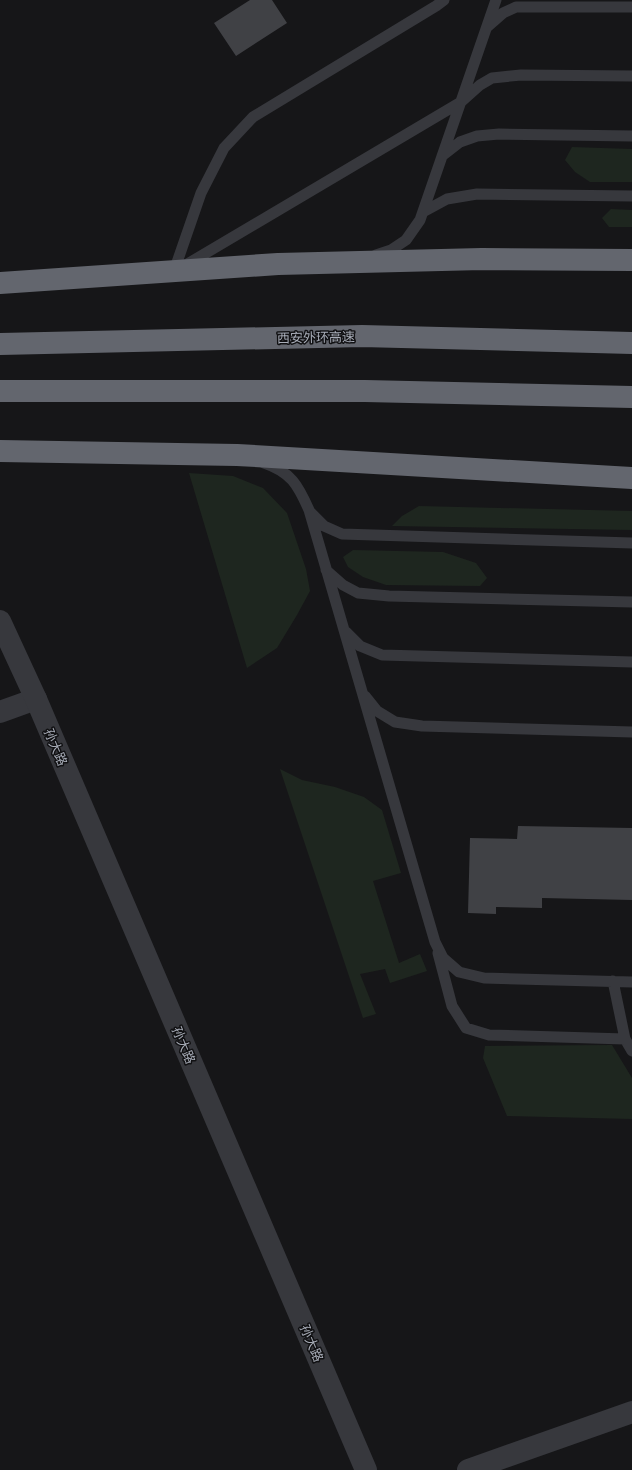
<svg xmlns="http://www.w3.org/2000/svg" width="632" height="1470" font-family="Ubuntu,'Noto Sans SC',sans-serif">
<rect width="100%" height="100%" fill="#161618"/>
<path fill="#1e261f" d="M 572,147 L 632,149 L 632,182 L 590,182 L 575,172 L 565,160 Z
M 611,209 L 632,210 L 632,227 L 609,227 L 602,218 Z
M 189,473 L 233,476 L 263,488 L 287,513 L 306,569 L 310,591 L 297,615 L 277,648 L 247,668 Z
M 419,506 L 632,511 L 632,530 L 392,526 L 402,516 Z
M 353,550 L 443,552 L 476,563 L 487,578 L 480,586 L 386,585 L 363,577 L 348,567 L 343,557 Z
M 280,769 L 302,780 L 335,787 L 364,797 L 382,810 L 401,873 L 373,881 L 399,963 L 420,954 L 427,971 L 390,983 L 385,969 L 360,974 L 376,1014 L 363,1018 Z
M 612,1045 L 632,1078 L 632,1119 L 507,1116 L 483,1058 L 485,1046 Z"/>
<path fill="#404145" d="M 250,0 L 272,0 L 287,23 L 236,56 L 214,23 Z
M 518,826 L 632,828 L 632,900 L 542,898 L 542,908 L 496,907 L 496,914 L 468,913 L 470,838 L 517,839 Z"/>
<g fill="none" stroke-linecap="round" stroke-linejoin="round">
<path stroke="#37383d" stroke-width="11" d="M 487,27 L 503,13 L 516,7 L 632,7
M 442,156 L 460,142 L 477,136 L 499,134 L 632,136
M 423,212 L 447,199 L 477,194 L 632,196
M 376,255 L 391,250 L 406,240 L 420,220 L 496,0
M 184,266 L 461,102 L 480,85 L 492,78 L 521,75 L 632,76
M 174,271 L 201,193 L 224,148 L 253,117 L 436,6 L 444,0
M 264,463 C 291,472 298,485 309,510 L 435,942 L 443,958 L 459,972 L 484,978 L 632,982
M 310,512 L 324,526 L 342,534 L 632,543
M 326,570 L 343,585 L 358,593 L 389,596 L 632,602
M 346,632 L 360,646 L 382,655 L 632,662
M 365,696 L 377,711 L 395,722 L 422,726 L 632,732
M 438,953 L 452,1006 L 466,1028 L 489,1035 L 625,1039
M 613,981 L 625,1039 L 632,1051"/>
<path stroke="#37383d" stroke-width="22" d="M 0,712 L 36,699
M 468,1470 L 632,1412"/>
<path stroke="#37383d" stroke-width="22" d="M 0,621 L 36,699 L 366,1470"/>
<path stroke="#63666e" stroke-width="22" d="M 0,283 L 278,264 L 482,259 L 632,260
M 0,344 L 362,336 L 632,343
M 0,391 L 365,391 L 632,397
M 0,451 L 237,455 L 632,478"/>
</g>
<g text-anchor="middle" stroke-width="3" stroke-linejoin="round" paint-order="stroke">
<g font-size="13" fill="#a8adb8" stroke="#111113">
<text transform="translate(316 337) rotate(-1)" y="5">西安外环高速</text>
<text transform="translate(56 747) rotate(67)" y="5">孙大路</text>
<text transform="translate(184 1045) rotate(67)" y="5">孙大路</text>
<text transform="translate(312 1343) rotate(67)" y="5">孙大路</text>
</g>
</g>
</svg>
